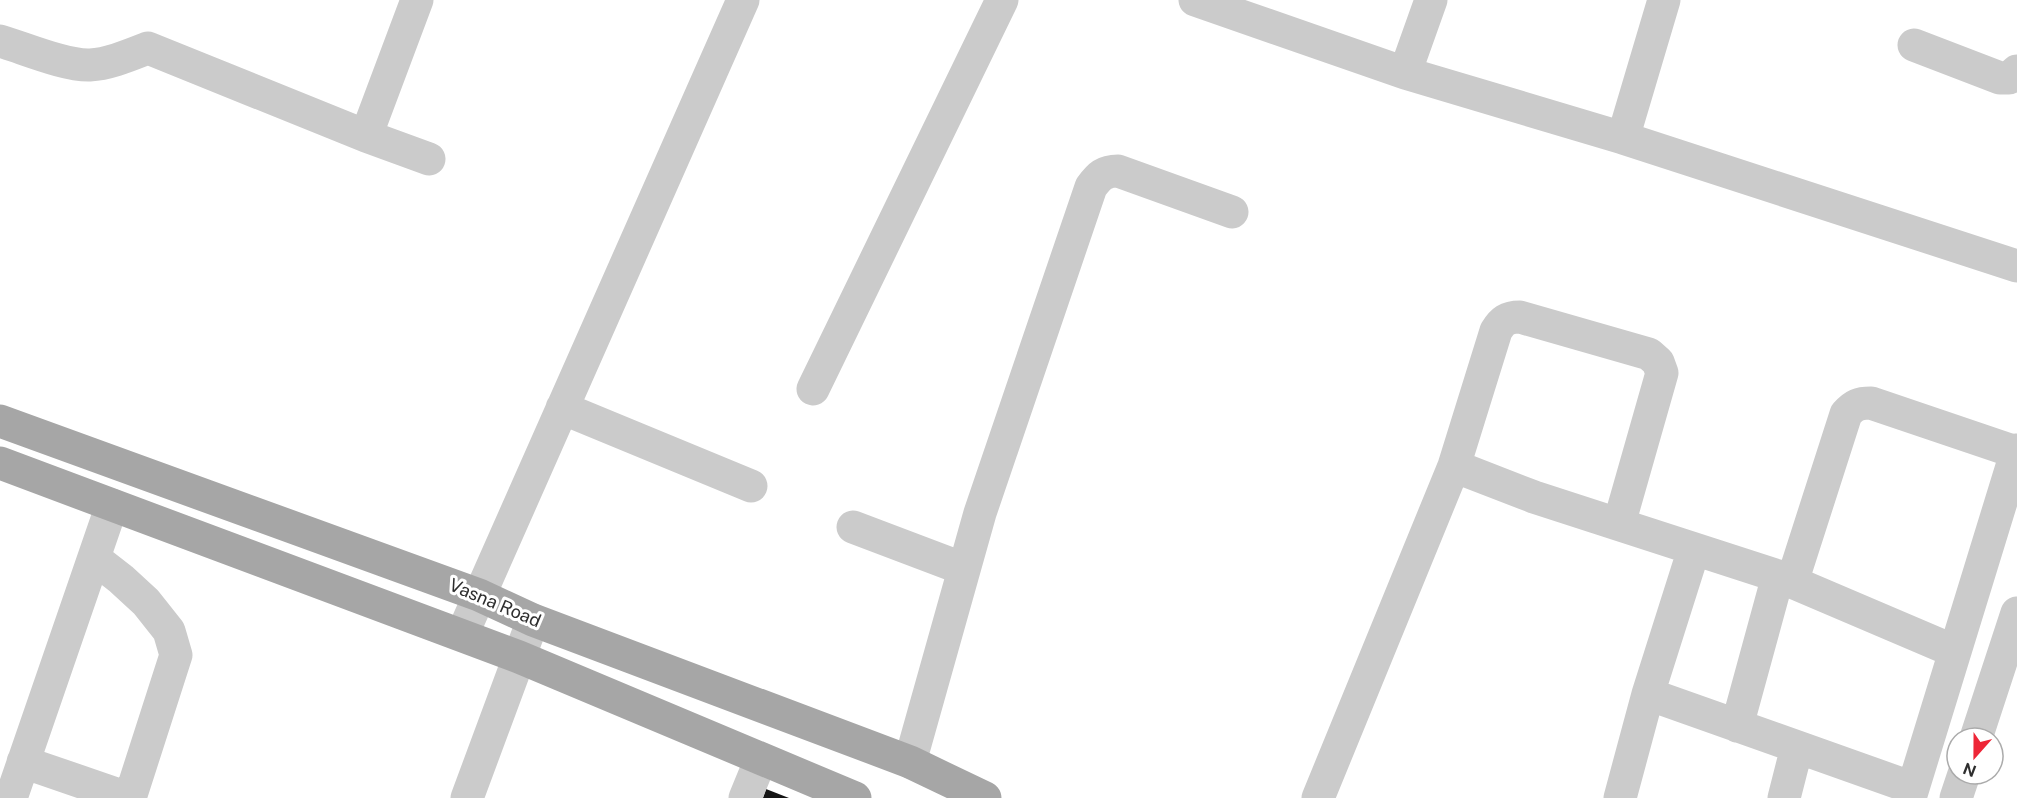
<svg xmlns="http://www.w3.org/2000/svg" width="2017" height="798" font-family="'Public Sans',sans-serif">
<rect width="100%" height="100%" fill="#fff"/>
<path fill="#151515" d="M 766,789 L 789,798 L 763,798 Z"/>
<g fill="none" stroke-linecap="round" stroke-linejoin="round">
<path stroke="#cbcbcb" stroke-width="33" d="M 1195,0 L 1405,73 L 1623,138 L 1664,0
M 0,41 C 24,48 66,66 90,65 C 109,64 130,55 148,48 L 366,136 L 429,159
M 1914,45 L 2000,78 L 2009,78 L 2017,71
M 1405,73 L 1431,0
M 366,136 L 417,0
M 1623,138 L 2017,266
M 813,389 L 1002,0
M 562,408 L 751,486
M 1454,466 L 1534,497 L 1778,576 L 1954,651
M 853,527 L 964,569
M 94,558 L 121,579 L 146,602 L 169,631 L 176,655 L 130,798
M 1792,582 L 1846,414 C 1854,405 1859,403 1871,403 L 2016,452
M 462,635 L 743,0
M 1648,694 L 1913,788
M 1737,726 L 1778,576
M 1976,738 L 2017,613
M 23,762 L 128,798
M 910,762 L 980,513 L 1091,187 C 1099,176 1104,171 1118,171 L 1232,212
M 11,798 L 112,505
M 467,798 L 533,620
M 745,798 L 761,759
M 1318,798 L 1454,466 L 1496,331 C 1502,321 1507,317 1520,317 L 1649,354 L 1658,362 L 1662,373 L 1619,524
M 1620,798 L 1648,694 L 1694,549
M 1784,798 L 1797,747
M 1910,798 L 2017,450
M 1956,798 L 1964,774"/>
<path stroke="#a6a6a6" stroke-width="33" d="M 0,421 L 479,595 L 533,620 L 910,762 L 985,798
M 0,463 L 519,657 L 855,798"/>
</g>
<g text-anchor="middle" stroke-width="6" stroke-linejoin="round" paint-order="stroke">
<g font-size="18" fill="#2e2e2e" stroke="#fff">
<text transform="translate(495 603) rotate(23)" y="6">Vasna Road</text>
</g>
</g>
<g transform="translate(1975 756) rotate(201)"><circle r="28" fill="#ffffff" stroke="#ababab" stroke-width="1.5"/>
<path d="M0-4.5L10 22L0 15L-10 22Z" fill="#ee2637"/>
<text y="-9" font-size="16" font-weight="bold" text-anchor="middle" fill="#2e2e2e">N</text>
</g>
</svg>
